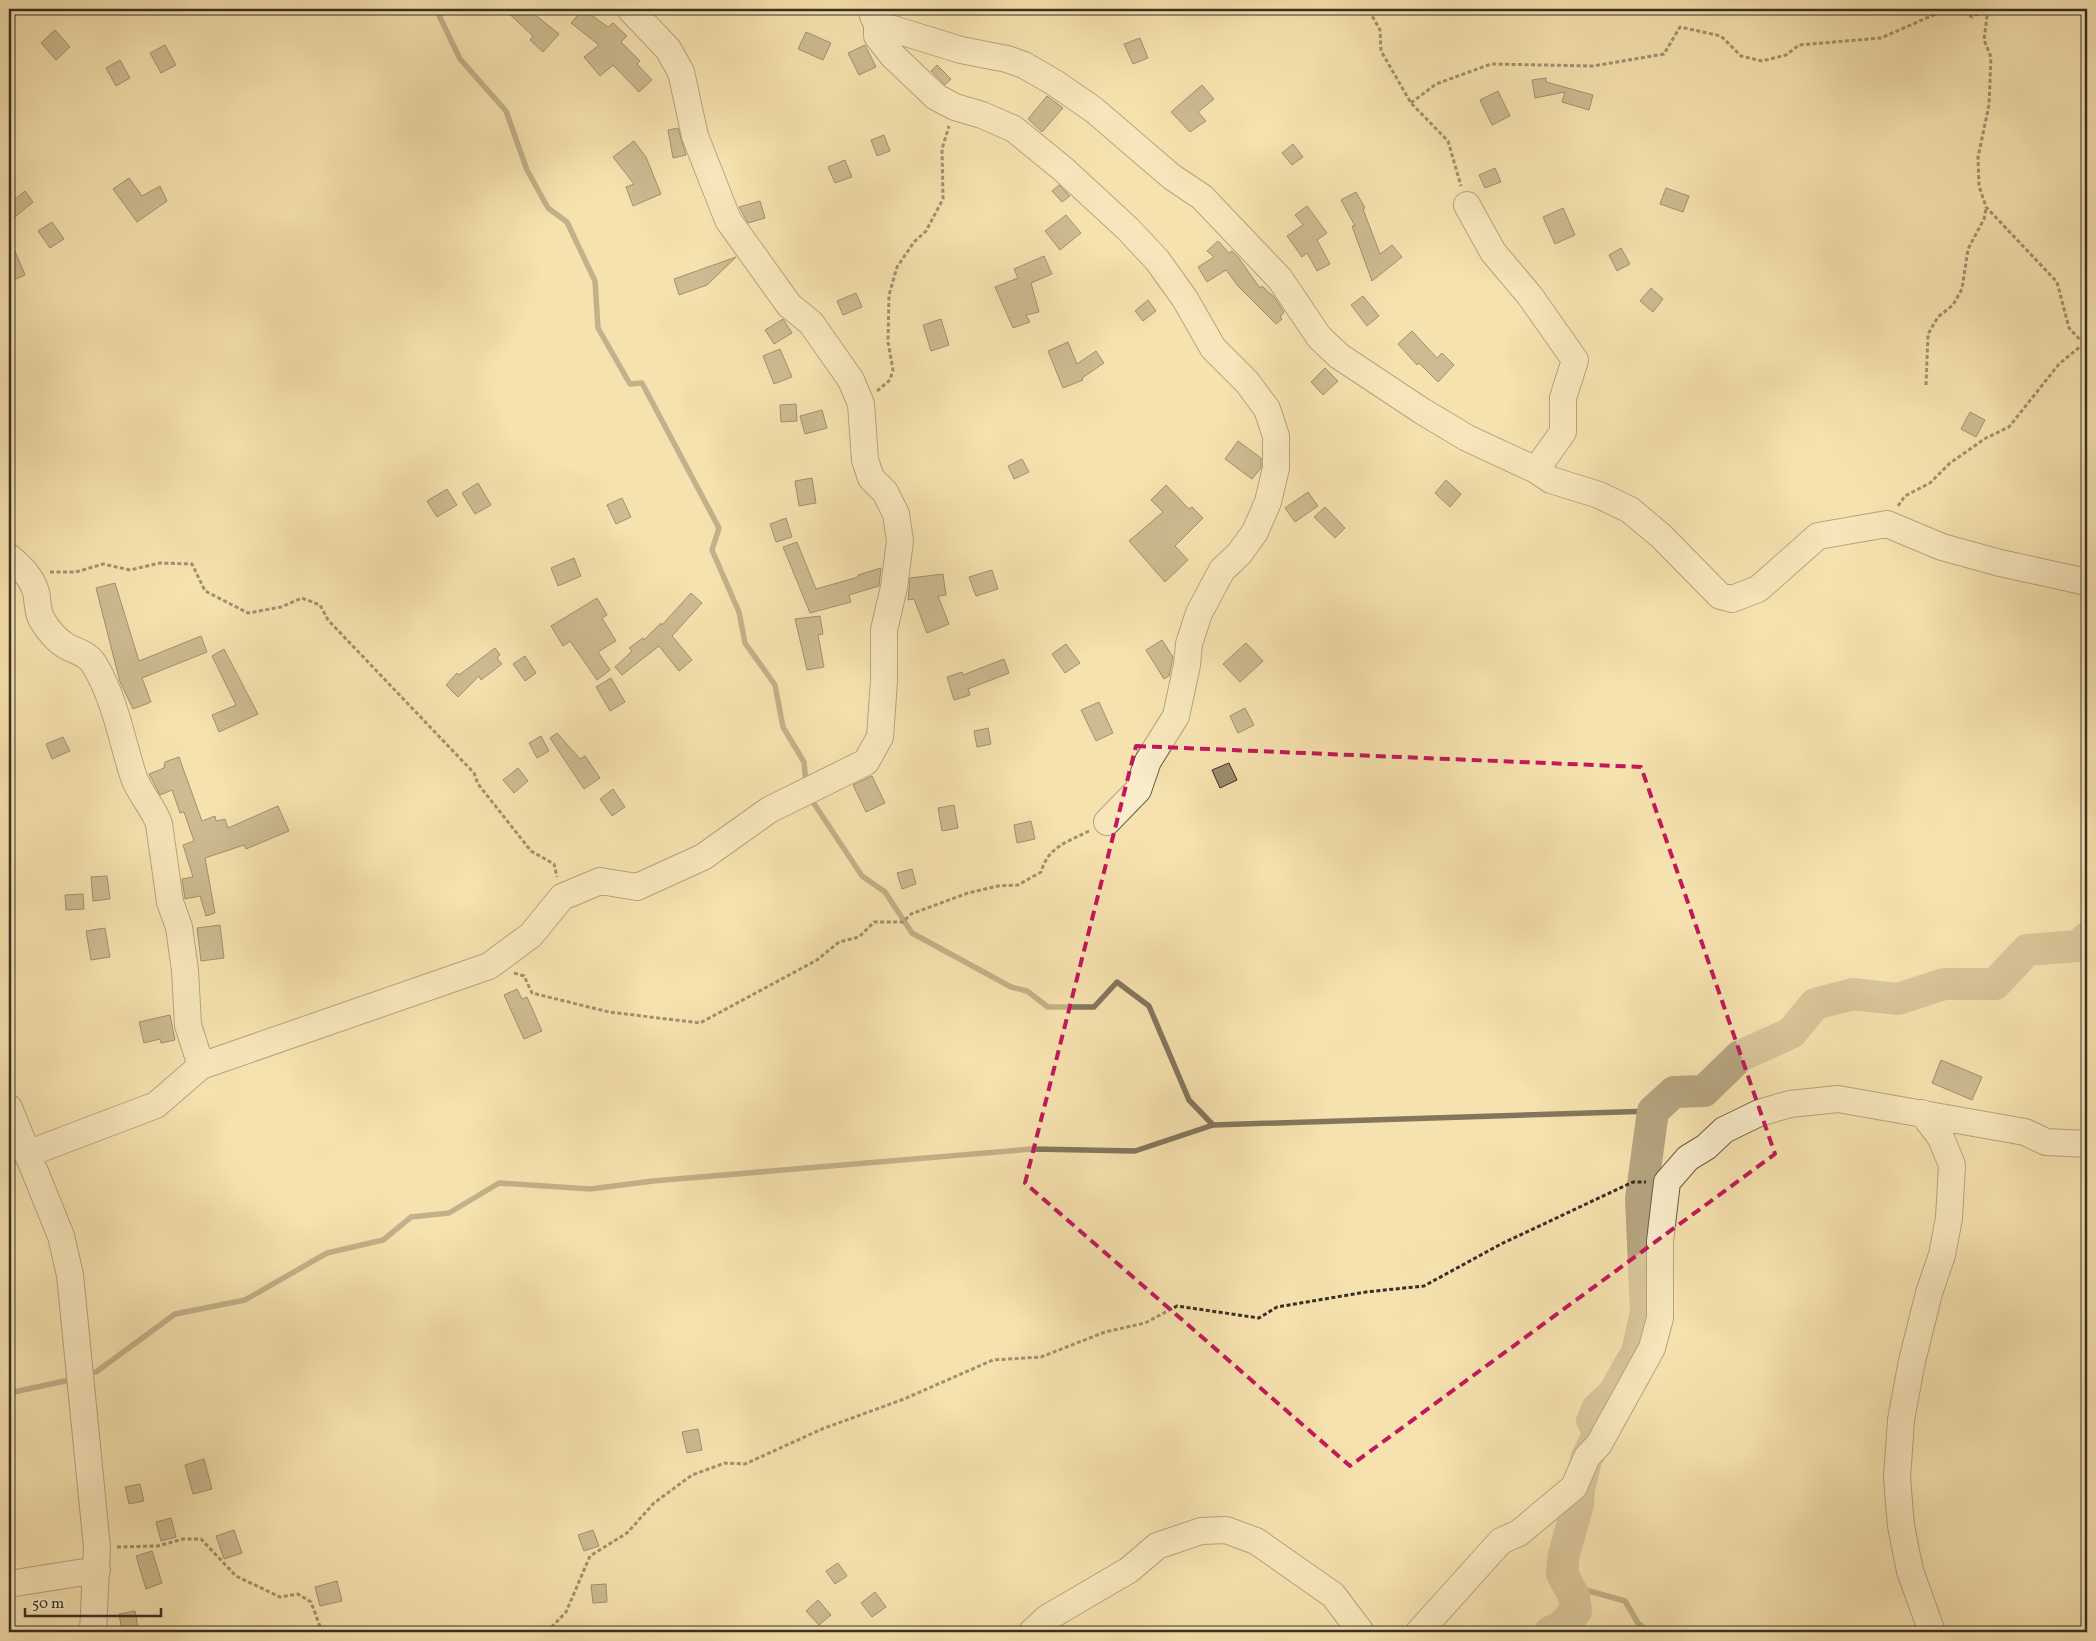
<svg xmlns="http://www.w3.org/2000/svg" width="2096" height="1641" font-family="Vollkorn,serif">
<rect width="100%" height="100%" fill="#f6e2af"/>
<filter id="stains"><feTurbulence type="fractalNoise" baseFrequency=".004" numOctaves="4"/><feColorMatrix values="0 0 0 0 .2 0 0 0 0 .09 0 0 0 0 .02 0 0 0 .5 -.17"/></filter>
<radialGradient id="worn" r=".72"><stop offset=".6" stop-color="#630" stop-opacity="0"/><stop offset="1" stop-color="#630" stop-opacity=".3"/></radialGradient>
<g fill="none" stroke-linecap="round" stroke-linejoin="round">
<path stroke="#84765d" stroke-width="5.5" d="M 436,9 L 460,59 L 506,111 L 527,170 L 548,208 L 567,222 L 595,281 L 598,328 L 630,384 L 642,383 L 719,528 L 712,550 L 739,612 L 745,643 L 775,685 L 783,727 L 804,762 L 806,785
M 809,796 L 862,876 L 885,892 L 912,933 L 1011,987 L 1027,991 L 1048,1007 L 1094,1007 L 1117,982 L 1149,1006 L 1189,1100 L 1213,1125
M 96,1372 L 175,1314 L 245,1300 L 327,1253 L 383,1240 L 411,1217 L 449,1213 L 499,1183 L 590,1189 L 653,1181 L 1032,1149 L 1135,1151 L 1213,1125 L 1653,1111
M 9,1393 L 65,1381
M 1568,1585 L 1625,1601 L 1638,1623 L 1649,1632"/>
<path stroke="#b6a581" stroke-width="32" d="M 1550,1632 L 1562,1626 L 1576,1611 L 1574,1596 L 1562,1574 L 1564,1554 L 1578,1504 L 1579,1489 L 1587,1457 L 1598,1435 L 1596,1425 L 1592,1421 L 1597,1409 L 1613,1394 L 1637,1352 L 1646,1312 L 1641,1199 L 1653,1111 L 1674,1092 L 1704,1091 L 1740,1056 L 1791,1033 L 1815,1004 L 1853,994 L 1898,999 L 1944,984 L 1995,984 L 2027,950 L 2078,946 L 2087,938"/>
</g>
<path fill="#9b8c6e" stroke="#392f27" d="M 504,9 L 528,9 L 559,34 L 543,52 L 530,40 L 533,36 Z
M 583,9 L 608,27 L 613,23 L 627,36 L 621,42 L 640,61 L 637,64 L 652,80 L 639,92 L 613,65 L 600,76 L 584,57 L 599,45 L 571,23 Z
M 55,30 L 70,47 L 56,60 L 41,43 Z
M 806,32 L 831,43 L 823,60 L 798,49 Z
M 1140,38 L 1148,58 L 1133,64 L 1124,44 Z
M 165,45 L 176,65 L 161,73 L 150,53 Z
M 865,45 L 876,67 L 859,75 L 848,53 Z
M 120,60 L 130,78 L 116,86 L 106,68 Z
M 937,65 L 951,79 L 945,85 L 931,71 Z
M 1546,78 L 1546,82 L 1593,95 L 1589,110 L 1562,102 L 1565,92 L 1535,98 L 1532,80 Z
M 1202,85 L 1214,99 L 1198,112 L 1206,121 L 1190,132 L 1171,112 Z
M 1498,91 L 1510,116 L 1492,125 L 1480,100 Z
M 1047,96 L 1063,108 L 1042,132 L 1028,119 Z
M 678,128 L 686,155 L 673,158 L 668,130 Z
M 884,135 L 890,151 L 877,156 L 871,140 Z
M 634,141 L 646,157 L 661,194 L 633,206 L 626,187 L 634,184 L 613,157 Z
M 1293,144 L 1303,157 L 1292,165 L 1282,153 Z
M 845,160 L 852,177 L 835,183 L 828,167 Z
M 1495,168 L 1501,182 L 1485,188 L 1479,175 Z
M 129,178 L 142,196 L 160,186 L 167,201 L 137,222 L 113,189 Z
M 1059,185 L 1070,196 L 1062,202 L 1052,191 Z
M 1666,188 L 1689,196 L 1683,212 L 1660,204 Z
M 25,191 L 33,202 L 9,222 L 9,204 Z
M 1356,192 L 1365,208 L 1363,209 L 1380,254 L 1392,245 L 1402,257 L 1372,281 L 1352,226 L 1355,226 L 1341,200 Z
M 760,201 L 765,218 L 748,223 L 739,207 Z
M 1307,206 L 1327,233 L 1317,240 L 1330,264 L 1317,271 L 1307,253 L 1302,257 L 1287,236 L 1303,225 L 1295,215 Z
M 1563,208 L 1575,235 L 1555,244 L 1543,217 Z
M 1066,215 L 1081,233 L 1060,250 L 1045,231 Z
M 52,222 L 64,239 L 50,248 L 38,231 Z
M 9,237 L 25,275 L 9,282 Z
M 1218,241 L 1229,253 L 1232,251 L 1238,257 L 1260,288 L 1262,286 L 1274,297 L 1284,312 L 1280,317 L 1282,319 L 1276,324 L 1238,286 L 1226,270 L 1207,282 L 1198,267 L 1214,257 L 1207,251 Z
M 1621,248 L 1630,264 L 1617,271 L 1609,255 Z
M 1044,256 L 1052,274 L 1031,283 L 1039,312 L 1026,315 L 1030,322 L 1013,328 L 995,287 L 1018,278 L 1014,269 Z
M 736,257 L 707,285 L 679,295 L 674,279 Z
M 1651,288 L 1663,299 L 1653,312 L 1640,301 Z
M 856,293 L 862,307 L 843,315 L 837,301 Z
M 1363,296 L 1379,316 L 1367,326 L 1351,305 Z
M 1148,300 L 1156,311 L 1143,321 L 1135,311 Z
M 783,319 L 792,333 L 774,344 L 765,330 Z
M 941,319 L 949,345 L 931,351 L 923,325 Z
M 1412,331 L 1437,358 L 1442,353 L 1454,365 L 1438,382 L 1419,363 L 1417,365 L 1398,344 Z
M 1068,342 L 1077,364 L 1096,351 L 1104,363 L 1082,378 L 1083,380 L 1063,388 L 1048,351 Z
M 780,349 L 792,377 L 774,384 L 763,356 Z
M 1325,368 L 1338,381 L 1323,395 L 1311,382 Z
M 796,404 L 797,421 L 781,422 L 780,405 Z
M 822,410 L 827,428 L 805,434 L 800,416 Z
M 1970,412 L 1985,420 L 1976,437 L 1961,429 Z
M 1238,441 L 1261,458 L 1261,468 L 1252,479 L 1225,459 Z
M 1022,459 L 1029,472 L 1014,479 L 1008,466 Z
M 812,478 L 816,503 L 799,506 L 795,481 Z
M 1446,480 L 1461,494 L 1450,507 L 1435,493 Z
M 478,483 L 491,505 L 475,514 L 462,493 Z
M 1166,485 L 1189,509 L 1192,507 L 1203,518 L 1175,546 L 1188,560 L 1165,582 L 1129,541 L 1163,512 L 1151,500 Z
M 447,489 L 457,505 L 437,517 L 427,501 Z
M 1308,492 L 1318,506 L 1295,522 L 1285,508 Z
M 622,498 L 631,517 L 616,524 L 607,505 Z
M 1325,507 L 1345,528 L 1335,538 L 1314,517 Z
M 786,518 L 792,537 L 776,542 L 770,524 Z
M 797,542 L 816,589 L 858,577 L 858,575 L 881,568 L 879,586 L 849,595 L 851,602 L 810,613 L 783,547 Z
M 574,558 L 581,576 L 558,586 L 551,568 Z
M 992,570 L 998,589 L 976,596 L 969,577 Z
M 943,574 L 946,595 L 938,596 L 949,624 L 927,633 L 914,599 L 908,600 L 910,578 Z
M 115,583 L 139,661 L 201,636 L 207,652 L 142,678 L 151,702 L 133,709 L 120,682 L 96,588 Z
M 691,593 L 702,603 L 672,636 L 692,660 L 679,671 L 659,646 L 622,675 L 615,667 L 632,651 L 629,648 L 643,638 L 644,640 L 661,623 L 662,625 Z
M 597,598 L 607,615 L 602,618 L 616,641 L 598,652 L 610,670 L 597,680 L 570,641 L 563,646 L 551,626 Z
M 820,616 L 823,634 L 818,635 L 824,667 L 807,670 L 795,619 Z
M 1162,640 L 1173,657 L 1169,676 L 1164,679 L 1146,650 Z
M 1246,643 L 1263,661 L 1240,682 L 1223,664 Z
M 1066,644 L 1080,663 L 1065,673 L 1052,654 Z
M 495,648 L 500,655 L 497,658 L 502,664 L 481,680 L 479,676 L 458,697 L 446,685 L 457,673 L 459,675 Z
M 224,649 L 258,714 L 219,732 L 212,715 L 236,705 L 212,656 Z
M 525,656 L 536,673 L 525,681 L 513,664 Z
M 1004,659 L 1009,673 L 968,689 L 970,695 L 954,700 L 947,677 L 962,672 L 963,675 Z
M 611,678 L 625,702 L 610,711 L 596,687 Z
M 1099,702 L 1113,733 L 1096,741 L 1081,710 Z
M 1245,708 L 1254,725 L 1238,733 L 1230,716 Z
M 988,728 L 991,744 L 977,747 L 974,731 Z
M 557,733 L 580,759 L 585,756 L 600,778 L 584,789 L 550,738 Z
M 541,736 L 549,751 L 537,758 L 529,743 Z
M 63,737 L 70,751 L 52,759 L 46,744 Z
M 179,757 L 202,821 L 215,816 L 216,821 L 225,819 L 228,828 L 278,806 L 289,831 L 246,849 L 244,845 L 205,858 L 215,913 L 206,916 L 200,896 L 185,899 L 182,879 L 193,877 L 183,845 L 194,841 L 184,812 L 180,813 L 172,790 L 160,795 L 149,774 L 164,768 L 165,762 Z
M 1229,763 L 1237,780 L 1220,788 L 1212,770 Z
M 518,768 L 528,781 L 514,793 L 503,780 Z
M 872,776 L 885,803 L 866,812 L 853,785 Z
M 613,789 L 625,807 L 612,816 L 600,799 Z
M 954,805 L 958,828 L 942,831 L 938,808 Z
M 1031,821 L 1035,839 L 1017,843 L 1014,825 Z
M 912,869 L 916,884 L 902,889 L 897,873 Z
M 107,876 L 110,899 L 93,901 L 91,877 Z
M 83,894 L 84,909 L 66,910 L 65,895 Z
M 220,925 L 224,958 L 201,961 L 197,928 Z
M 105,928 L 110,957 L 91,960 L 86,931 Z
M 517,989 L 522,999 L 527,997 L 542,1031 L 524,1039 L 504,995 Z
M 170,1015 L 175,1040 L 161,1043 L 160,1039 L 144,1043 L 139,1022 Z
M 1941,1060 L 1982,1077 L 1972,1100 L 1932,1083 Z
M 698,1429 L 702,1450 L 687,1453 L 682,1432 Z
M 204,1459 L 212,1489 L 193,1494 L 185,1465 Z
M 140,1484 L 144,1501 L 129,1504 L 125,1487 Z
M 171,1518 L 176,1537 L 161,1541 L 156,1522 Z
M 234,1530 L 242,1553 L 224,1559 L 216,1536 Z
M 593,1530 L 599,1546 L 584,1551 L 578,1535 Z
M 152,1551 L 162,1583 L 146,1589 L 136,1556 Z
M 838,1563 L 847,1576 L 835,1584 L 826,1571 Z
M 337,1581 L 342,1601 L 320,1606 L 315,1587 Z
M 606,1584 L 607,1602 L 593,1603 L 591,1585 Z
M 875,1592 L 886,1607 L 872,1617 L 861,1603 Z
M 818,1600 L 831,1615 L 819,1625 L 806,1611 Z
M 135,1611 L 138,1628 L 122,1631 L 119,1614 Z"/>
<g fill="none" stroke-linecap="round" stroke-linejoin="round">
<defs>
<path id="minor" d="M 873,16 L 877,24 L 877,36 L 892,55 L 936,97 L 955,107 L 982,115 L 1014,129 L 1063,169 L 1128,229 L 1157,260 L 1185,299 L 1213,348 L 1247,382 L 1267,409 L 1276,436 L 1276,468 L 1268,502 L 1255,532 L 1239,554 L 1222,570 L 1199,613 L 1189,644 L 1187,665 L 1176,716 L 1148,761 L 1138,790 L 1107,822
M 877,24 L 961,50 L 1007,59 L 1024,65 L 1055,83 L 1094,110 L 1172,177 L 1202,197 L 1280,279 L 1319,337 L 1339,356 L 1422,411 L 1467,438 L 1536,470 L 1551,480 L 1599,495 L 1630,510 L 1661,536 L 1720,596 L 1732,599 L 1758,589 L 1818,536 L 1887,524 L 1942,547 L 2000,563 L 2087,582
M 1467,205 L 1493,252 L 1530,296 L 1575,360 L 1563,398 L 1563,432 L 1536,470
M 9,557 C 21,567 31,576 36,592 C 38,600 37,610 41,618 C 46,628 56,640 66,646 C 77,652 87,653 94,664 C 115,699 121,737 133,775 C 139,794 153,806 159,824 L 170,902 L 179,927 L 185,970 L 188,1025 L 201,1066
M 9,1108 L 61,1236 L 70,1275 L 97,1547 L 93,1632
M 1922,1113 L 1941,1138 L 1952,1165 L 1949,1218 L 1942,1255 L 1929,1293 L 1912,1361 L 1901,1420 L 1897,1478 L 1901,1526 L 1910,1571 L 1932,1632
M 27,1154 L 156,1105 L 201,1066 L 489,966 L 531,935 L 562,897 L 600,881 L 637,887 L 703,857 L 769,810 L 866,762 L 880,737 L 884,681 L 884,630 L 894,587 L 900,541 L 896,514 L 885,492 L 871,478 L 865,460 L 861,404 L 851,380 L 811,323 L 789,305 L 728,220 L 695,136 L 681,72 L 668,49 L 630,9
M 9,1584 L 97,1570
M 1032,1632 L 1047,1618 L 1129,1570 L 1157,1546 L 1201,1531 L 1226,1530 L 1256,1541 L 1333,1595 L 1361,1632
M 1419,1632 L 1501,1541 L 1519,1533 L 1574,1487 L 1587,1457 L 1599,1444 L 1652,1348 L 1660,1318 L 1660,1241 L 1667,1182 L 1688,1158 L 1706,1147 L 1724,1130 L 1759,1113 L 1790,1104 L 1838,1099 L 2025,1132 L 2046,1142 L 2087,1144"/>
</defs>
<use href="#minor" stroke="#685c49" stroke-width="28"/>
<path stroke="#392f27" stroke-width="3" stroke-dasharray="4 2.5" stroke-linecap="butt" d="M 1362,9 L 1371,14 L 1380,30 L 1381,51 L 1411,103 L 1448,141 L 1461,186
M 1958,9 L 1972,17 L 1987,9
M 1988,9 L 1984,40 L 1991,57 L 1989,105 L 1978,157 L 1979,186 L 1986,207 L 2057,282 L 2069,328 L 2084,344
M 1411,103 L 1436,84 L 1491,64 L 1593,66 L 1664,54 L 1680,27 L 1721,36 L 1741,56 L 1762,61 L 1786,55 L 1799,45 L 1881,38 L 1947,9
M 1926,385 L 1928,334 L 1938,317 L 1953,305 L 1962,289 L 1968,249 L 1984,219 L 1986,208
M 877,391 L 890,380 L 893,370 L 888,342 L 889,295 L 897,267 L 914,242 L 926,231 L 943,199 L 942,149 L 949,126
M 1898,506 L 1905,496 L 1930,483 L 1950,463 L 1986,438 L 2009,427 L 2059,364 L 2087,341
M 50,572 L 76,572 L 103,564 L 130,570 L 160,563 L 192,564 L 205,591 L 248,613 L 281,607 L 302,598 L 320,605 L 328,620 L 474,773 L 478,784 L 531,851 L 554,864 L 557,877
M 514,973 L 524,976 L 532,993 L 609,1012 L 700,1023 L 817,960 L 839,942 L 859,937 L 874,922 L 903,922 L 911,914 L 968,893 L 998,886 L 1018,885 L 1041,872 C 1048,847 1067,842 1089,831
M 117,1547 L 158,1546 L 183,1539 L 201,1539 L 236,1576 L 280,1597 L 298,1594 L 311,1602 L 322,1632
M 547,1632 L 566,1612 L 590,1556 L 627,1533 L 654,1503 L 692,1475 L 725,1463 L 745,1464 L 822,1429 L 904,1399 L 993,1360 L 1041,1357 L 1105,1332 L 1145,1323 L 1177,1306 L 1259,1318 L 1277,1307 L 1366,1292 L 1424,1286 L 1501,1244 L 1633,1182 L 1646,1182"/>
<use href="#minor" stroke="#f9eccb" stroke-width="26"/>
</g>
<path d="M0 0H2096V1641H0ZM 1136,746 L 1641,767 L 1775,1154 L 1350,1466 L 1025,1183 Z" fill="#f6e2af" fill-opacity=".55" fill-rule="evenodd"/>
<path fill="none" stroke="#c2185b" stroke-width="4" stroke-dasharray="10 6" stroke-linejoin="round" d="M 1136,746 L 1641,767 L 1775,1154 L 1350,1466 L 1025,1183 Z"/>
<rect width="2096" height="1641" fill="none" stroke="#f6e2af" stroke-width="30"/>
<rect x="10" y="10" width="2076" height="1621" fill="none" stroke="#392f27" stroke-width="2.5"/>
<rect x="15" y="15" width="2066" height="1611" fill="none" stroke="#392f27"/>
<path d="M25 1608v8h136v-8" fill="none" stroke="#392f27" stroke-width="2.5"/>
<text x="32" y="1608" font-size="15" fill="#392f27" stroke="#f9eccb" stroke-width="4" paint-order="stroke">50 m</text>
<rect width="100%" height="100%" filter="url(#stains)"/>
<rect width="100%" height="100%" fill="url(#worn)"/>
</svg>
